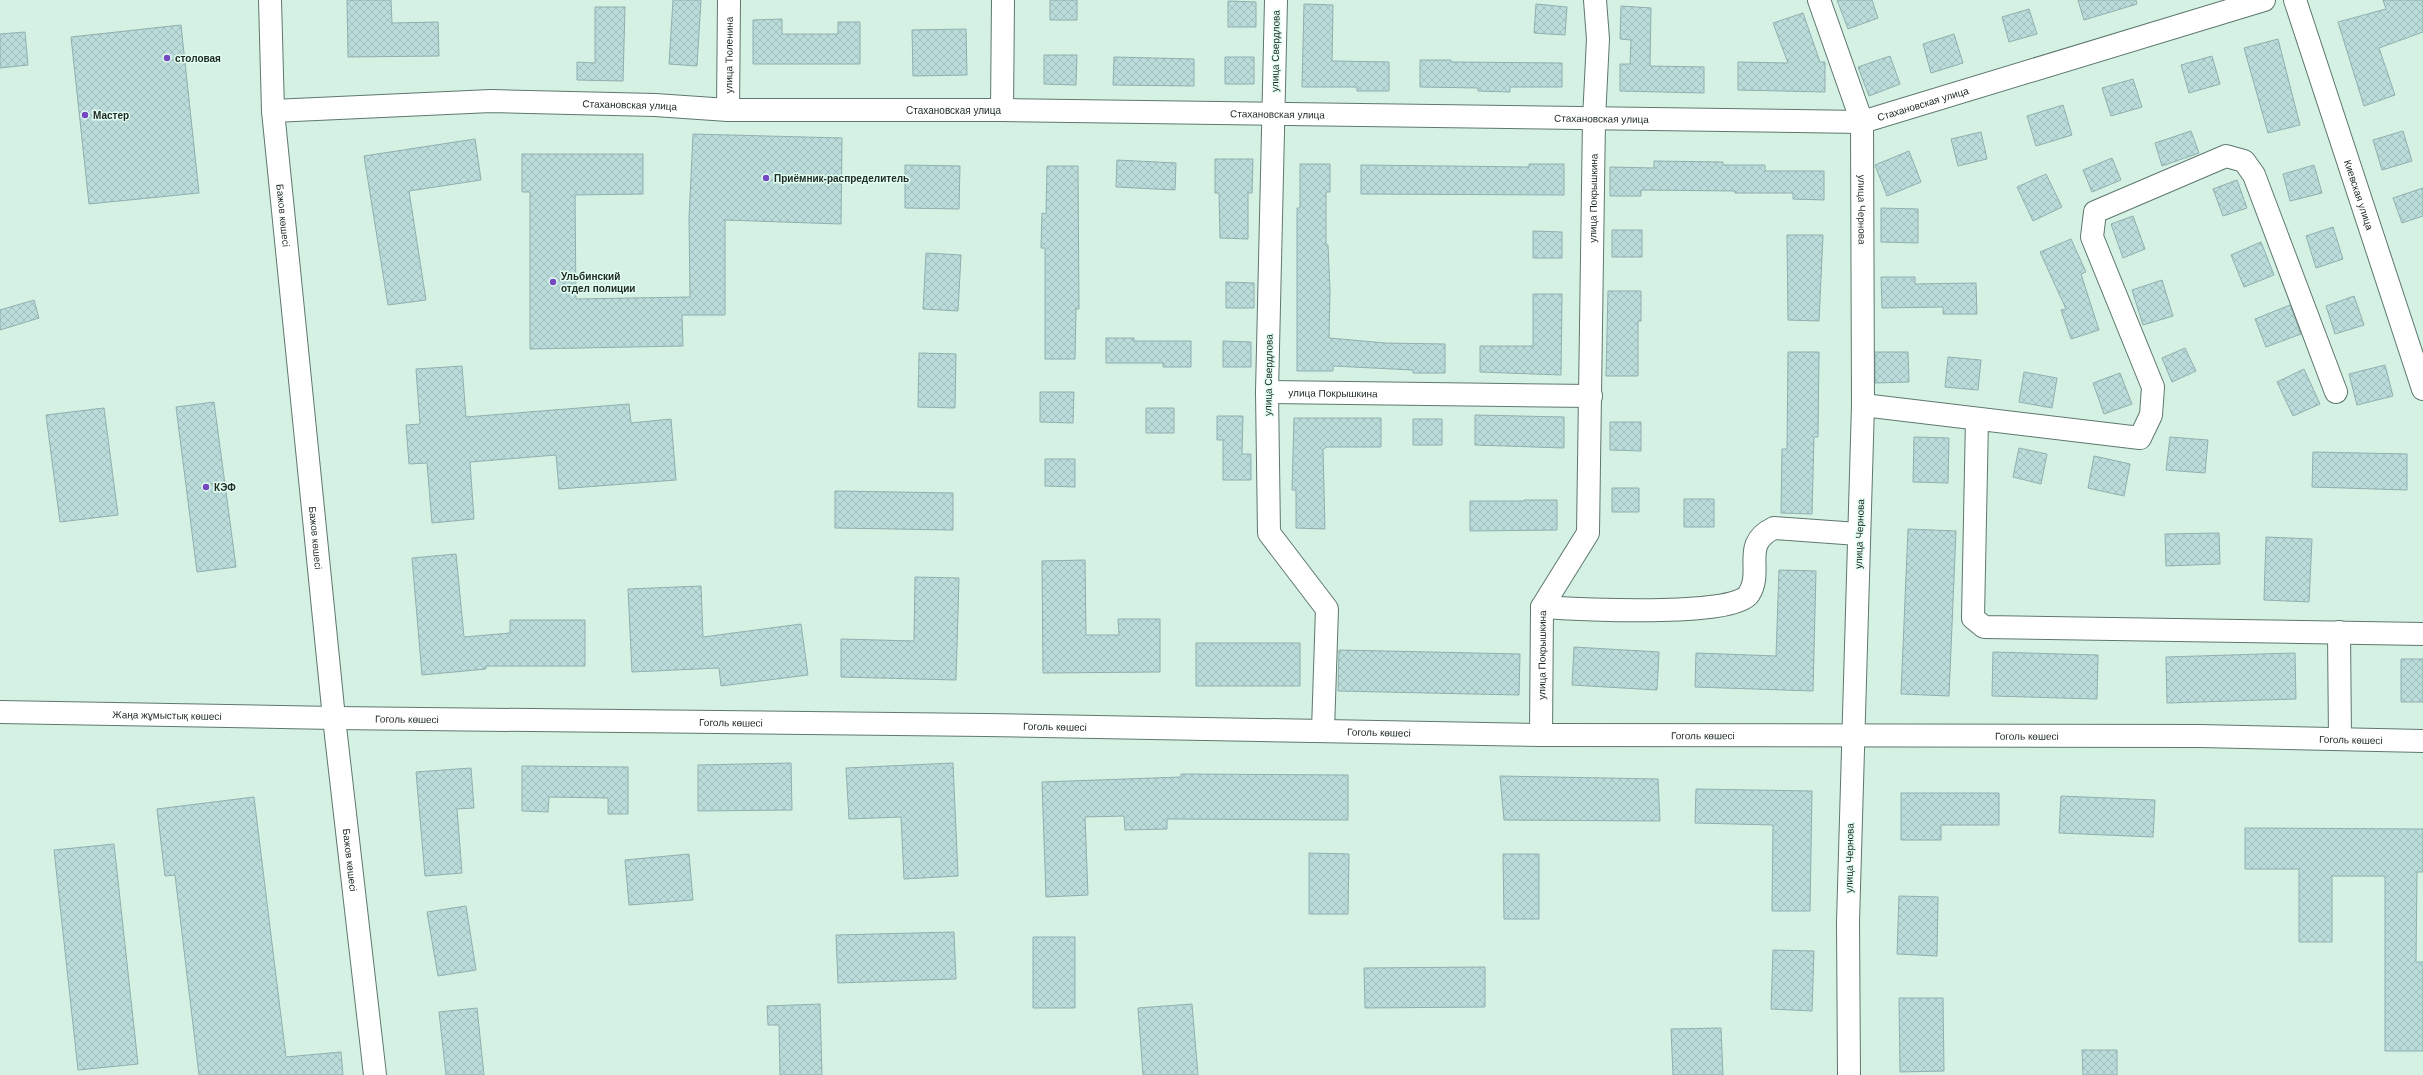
<svg xmlns="http://www.w3.org/2000/svg" width="2423" height="1075" font-family="Helvetica,sans-serif">
<defs>
<pattern id="building-cross-hatch" width="8" height="8" patternUnits="userSpaceOnUse"><rect width="8" height="8" fill="#badcda"/><path d="M0 0l8 8M0 8l8-8" fill="none" stroke="#a0bdbb"/></pattern>
</defs>
<rect width="100%" height="100%" fill="#d4f1e4"/>
<path fill="url(#building-cross-hatch)" stroke="#90b0ae" d="M 347,0 L 391,0 L 392,23 L 438,22 L 439,56 L 348,57 Z
M 673,0 L 701,0 L 697,66 L 669,64 Z
M 1050,0 L 1077,0 L 1077,20 L 1050,20 Z
M 1837,0 L 1872,0 L 1878,18 L 1848,29 Z
M 2078,0 L 2136,0 L 2137,4 L 2084,20 Z
M 2383,0 L 2423,0 L 2423,32 L 2379,48 L 2395,95 L 2364,106 L 2338,22 L 2386,9 Z
M 1228,1 L 1256,2 L 1256,27 L 1228,27 Z
M 1304,4 L 1333,5 L 1332,61 L 1389,62 L 1389,91 L 1357,91 L 1357,87 L 1302,87 Z
M 1536,4 L 1567,7 L 1565,35 L 1534,33 Z
M 1621,6 L 1651,8 L 1650,66 L 1704,67 L 1704,93 L 1620,91 L 1620,64 L 1630,64 L 1631,40 L 1620,39 Z
M 595,7 L 625,7 L 623,81 L 577,80 L 577,62 L 595,63 Z
M 2029,9 L 2037,34 L 2009,42 L 2002,17 Z
M 1803,13 L 1820,62 L 1825,62 L 1825,92 L 1738,90 L 1738,62 L 1788,63 L 1773,23 Z
M 782,19 L 782,34 L 838,34 L 838,22 L 860,22 L 860,64 L 753,64 L 753,20 Z
M 181,25 L 199,193 L 89,204 L 71,37 Z
M 966,29 L 967,75 L 913,76 L 912,30 Z
M 25,32 L 28,65 L 0,68 L 0,34 Z
M 1954,34 L 1963,63 L 1931,73 L 1923,44 Z
M 2278,39 L 2300,125 L 2268,133 L 2244,48 Z
M 1044,55 L 1077,55 L 1076,85 L 1044,84 Z
M 1890,56 L 1900,84 L 1869,96 L 1858,67 Z
M 2212,56 L 2220,84 L 2189,93 L 2181,65 Z
M 1114,57 L 1194,59 L 1194,86 L 1113,85 Z
M 1225,57 L 1254,57 L 1254,84 L 1225,84 Z
M 1420,60 L 1451,60 L 1451,62 L 1562,63 L 1562,87 L 1510,87 L 1510,92 L 1478,91 L 1478,88 L 1420,87 Z
M 2133,79 L 2142,107 L 2111,116 L 2102,88 Z
M 2063,105 L 2072,135 L 2036,146 L 2027,116 Z
M 2191,131 L 2199,153 L 2162,166 L 2155,143 Z
M 2403,131 L 2412,161 L 2382,170 L 2373,140 Z
M 1981,132 L 1987,159 L 1958,166 L 1951,139 Z
M 693,134 L 842,138 L 841,224 L 725,220 L 725,315 L 682,315 L 683,346 L 530,349 L 530,192 L 522,192 L 522,154 L 643,154 L 643,194 L 575,195 L 576,299 L 690,297 L 689,218 Z
M 475,139 L 481,180 L 409,191 L 426,300 L 388,305 L 364,156 Z
M 1909,151 L 1921,182 L 1887,196 L 1875,165 Z
M 2112,158 L 2121,180 L 2092,192 L 2083,170 Z
M 1215,159 L 1253,159 L 1252,193 L 1248,193 L 1248,239 L 1220,238 L 1219,193 L 1215,193 Z
M 1117,160 L 1176,163 L 1175,190 L 1116,187 Z
M 1654,161 L 1723,162 L 1723,165 L 1765,165 L 1765,171 L 1824,171 L 1824,200 L 1793,199 L 1793,193 L 1735,193 L 1735,191 L 1641,190 L 1641,196 L 1610,196 L 1610,167 L 1654,168 Z
M 1300,164 L 1330,164 L 1330,192 L 1326,192 L 1326,245 L 1328,245 L 1330,290 L 1329,338 L 1385,343 L 1445,344 L 1445,373 L 1413,373 L 1413,370 L 1333,366 L 1333,371 L 1297,371 L 1297,208 L 1300,208 Z
M 1529,164 L 1564,164 L 1564,195 L 1361,194 L 1361,165 L 1529,167 Z
M 905,165 L 960,166 L 959,209 L 905,208 Z
M 2314,165 L 2322,193 L 2290,201 L 2283,174 Z
M 1047,166 L 1078,166 L 1079,309 L 1076,309 L 1075,359 L 1045,359 L 1045,248 L 1041,248 L 1042,213 L 1046,214 Z
M 2046,174 L 2062,207 L 2033,221 L 2017,187 Z
M 2237,180 L 2247,208 L 2223,216 L 2213,189 Z
M 2423,188 L 2423,216 L 2402,223 L 2393,198 Z
M 1881,208 L 1918,209 L 1918,243 L 1881,242 Z
M 2133,216 L 2145,249 L 2123,258 L 2111,224 Z
M 2333,227 L 2343,259 L 2316,268 L 2306,236 Z
M 1612,230 L 1642,230 L 1642,257 L 1612,257 Z
M 1533,231 L 1562,232 L 1562,258 L 1533,258 Z
M 1787,235 L 1823,235 L 1819,321 L 1788,320 Z
M 2071,239 L 2086,272 L 2081,274 L 2099,330 L 2071,339 L 2061,310 L 2066,309 L 2040,252 Z
M 2261,242 L 2274,275 L 2244,287 L 2231,255 Z
M 926,253 L 961,255 L 958,311 L 923,309 Z
M 1881,277 L 1915,277 L 1915,284 L 1976,283 L 1977,314 L 1943,314 L 1943,307 L 1882,308 Z
M 2162,280 L 2173,316 L 2143,325 L 2132,290 Z
M 1226,282 L 1254,283 L 1254,308 L 1226,308 Z
M 1608,291 L 1641,291 L 1641,321 L 1638,321 L 1638,376 L 1606,376 Z
M 1533,294 L 1562,294 L 1561,375 L 1480,372 L 1480,346 L 1533,346 Z
M 2354,296 L 2364,325 L 2335,334 L 2326,306 Z
M 34,300 L 39,318 L 0,330 L 0,310 Z
M 2290,305 L 2301,334 L 2266,347 L 2255,319 Z
M 1106,338 L 1134,338 L 1134,341 L 1191,341 L 1191,367 L 1163,367 L 1163,363 L 1106,363 Z
M 1223,341 L 1251,342 L 1251,367 L 1223,367 Z
M 2185,348 L 2196,371 L 2172,382 L 2162,358 Z
M 1788,352 L 1819,352 L 1818,437 L 1814,437 L 1812,514 L 1781,513 L 1782,449 L 1787,449 Z
M 1875,352 L 1908,352 L 1909,382 L 1875,383 Z
M 919,353 L 956,354 L 955,408 L 918,407 Z
M 1948,357 L 1981,360 L 1978,390 L 1945,387 Z
M 2385,365 L 2393,396 L 2357,405 L 2349,374 Z
M 462,366 L 466,417 L 629,404 L 631,423 L 671,419 L 676,480 L 559,489 L 556,455 L 470,462 L 474,519 L 432,523 L 427,463 L 409,464 L 406,425 L 420,424 L 416,369 Z
M 2304,369 L 2320,404 L 2293,416 L 2277,382 Z
M 2024,372 L 2057,378 L 2052,408 L 2019,402 Z
M 2120,373 L 2132,404 L 2104,414 L 2093,383 Z
M 1040,392 L 1074,392 L 1073,423 L 1040,422 Z
M 214,402 L 236,567 L 197,572 L 176,407 Z
M 104,408 L 118,515 L 60,522 L 46,415 Z
M 1146,408 L 1174,408 L 1174,433 L 1146,433 Z
M 1475,415 L 1564,417 L 1564,448 L 1475,445 Z
M 1217,416 L 1243,416 L 1242,454 L 1251,454 L 1251,480 L 1223,480 L 1223,440 L 1217,440 Z
M 1294,418 L 1381,418 L 1381,447 L 1327,447 L 1323,449 L 1325,529 L 1296,528 L 1296,490 L 1292,490 Z
M 1413,419 L 1442,419 L 1442,445 L 1413,445 Z
M 1610,422 L 1641,422 L 1641,451 L 1610,450 Z
M 1914,437 L 1949,438 L 1948,483 L 1913,482 Z
M 2170,437 L 2208,440 L 2205,473 L 2166,470 Z
M 2019,448 L 2047,454 L 2041,484 L 2013,477 Z
M 2313,452 L 2407,454 L 2407,490 L 2312,487 Z
M 2094,456 L 2130,464 L 2124,496 L 2088,488 Z
M 1045,459 L 1075,459 L 1075,487 L 1045,486 Z
M 1612,488 L 1639,488 L 1639,512 L 1612,512 Z
M 835,491 L 953,493 L 953,530 L 835,528 Z
M 1684,499 L 1714,499 L 1714,527 L 1684,527 Z
M 1524,500 L 1557,500 L 1557,530 L 1470,531 L 1470,501 L 1524,501 Z
M 1908,529 L 1956,531 L 1949,696 L 1901,694 Z
M 2219,533 L 2220,564 L 2166,566 L 2165,534 Z
M 2266,537 L 2312,539 L 2309,602 L 2264,600 Z
M 456,554 L 464,637 L 510,633 L 510,620 L 585,620 L 585,666 L 486,666 L 486,669 L 422,675 L 412,558 Z
M 1085,560 L 1086,635 L 1119,635 L 1118,619 L 1160,619 L 1160,672 L 1043,673 L 1042,561 Z
M 1779,570 L 1816,571 L 1813,691 L 1695,687 L 1696,653 L 1776,656 Z
M 915,577 L 959,578 L 956,680 L 841,677 L 841,639 L 914,641 Z
M 701,586 L 703,637 L 801,624 L 808,675 L 721,686 L 719,668 L 632,672 L 628,589 Z
M 1196,643 L 1300,643 L 1300,686 L 1196,686 Z
M 1574,647 L 1659,652 L 1657,690 L 1572,685 Z
M 1339,650 L 1520,654 L 1519,695 L 1338,691 Z
M 1993,652 L 2098,655 L 2097,699 L 1992,696 Z
M 2295,653 L 2296,699 L 2167,703 L 2166,657 Z
M 2401,659 L 2423,659 L 2423,702 L 2401,702 Z
M 791,763 L 792,810 L 698,811 L 698,765 Z
M 953,763 L 958,876 L 904,879 L 901,817 L 849,819 L 846,768 Z
M 522,766 L 628,767 L 628,814 L 608,814 L 608,798 L 549,797 L 548,812 L 522,811 Z
M 471,768 L 474,808 L 457,809 L 462,873 L 425,876 L 416,772 Z
M 1181,774 L 1348,775 L 1348,820 L 1167,819 L 1167,829 L 1125,830 L 1124,816 L 1085,817 L 1088,895 L 1046,897 L 1042,782 L 1181,777 Z
M 1500,776 L 1658,779 L 1660,821 L 1504,820 Z
M 1696,789 L 1812,791 L 1810,911 L 1772,911 L 1773,825 L 1695,823 Z
M 1901,793 L 1999,793 L 1999,825 L 1941,825 L 1941,840 L 1901,840 Z
M 2061,796 L 2155,800 L 2153,837 L 2059,833 Z
M 254,797 L 286,1057 L 341,1052 L 343,1075 L 199,1075 L 175,875 L 165,876 L 157,809 Z
M 2245,828 L 2423,829 L 2423,872 L 2417,872 L 2416,962 L 2423,962 L 2423,1051 L 2385,1051 L 2385,876 L 2332,876 L 2332,942 L 2299,942 L 2299,869 L 2245,869 Z
M 114,844 L 138,1064 L 78,1070 L 54,850 Z
M 1309,853 L 1349,854 L 1348,914 L 1309,914 Z
M 689,854 L 693,900 L 629,905 L 625,860 Z
M 1503,854 L 1539,854 L 1539,919 L 1504,919 Z
M 1899,896 L 1938,897 L 1937,956 L 1897,954 Z
M 466,906 L 476,970 L 438,976 L 427,912 Z
M 954,932 L 956,979 L 838,983 L 836,935 Z
M 1033,937 L 1075,937 L 1075,1008 L 1033,1008 Z
M 1773,950 L 1814,951 L 1812,1011 L 1771,1009 Z
M 1485,967 L 1485,1007 L 1365,1008 L 1364,968 Z
M 1899,998 L 1943,998 L 1944,1071 L 1900,1072 Z
M 820,1004 L 822,1075 L 780,1075 L 779,1025 L 768,1025 L 767,1006 Z
M 1192,1004 L 1198,1075 L 1143,1075 L 1138,1008 Z
M 477,1008 L 484,1075 L 446,1075 L 439,1012 Z
M 1721,1028 L 1723,1075 L 1673,1075 L 1671,1029 Z
M 2082,1050 L 2117,1050 L 2117,1075 L 2083,1075 Z"/>
<g fill="none" stroke-linecap="round" stroke-linejoin="round">
<defs>
<g id="minor">
<path d="M 1276,0 L 1267,392 L 1269,533 L 1327,609 L 1323,730"/>
<path id="s1" d="M 1819,0 L 1862,122 L 1863,405 L 1848,922 L 1849,1075"/>
<path id="s2" d="M 2295,0 L 2423,389"/>
<path id="s3" d="M 728,110 L 729,0"/>
<path d="M 1002,110 L 1003,0"/>
<path id="s4" d="M 273,111 L 491,101 L 655,105 L 728,110 L 1002,110 L 1862,122 L 2264,0"/>
<path id="s5" d="M 1267,392 L 1591,396"/>
<path d="M 1863,405 L 2140,438 L 2151,415 L 2153,387 L 2092,237 L 2095,212 L 2226,156 L 2244,161 L 2254,175 L 2336,392"/>
<path d="M 1977,419 L 1973,618 L 1984,627 L 2423,634"/>
<path d="M 1542,607 C 1574,609 1734,618 1749,594 C 1764,570 1740,544 1774,528 L 1858,534"/>
<path d="M 2339,632 L 2340,739"/>
<path id="s6" d="M 0,712 L 334,718"/>
<path id="s7" d="M 1541,735 L 1542,607 L 1588,533 L 1594,119 L 1598,39 L 1595,0"/>
</g>
<g id="major">
<path id="s8" d="M 270,0 L 273,111 L 334,718 L 375,1075"/>
<path id="s9" d="M 334,718 L 985,725 L 1541,735 L 2200,736 L 2423,741"/>
</g>
</defs>
<use href="#minor" stroke="#5e786d" stroke-width="24"/>
<use href="#major" stroke="#5e786d" stroke-width="24"/>
<use href="#minor" stroke="#fff" stroke-width="22"/>
<use href="#major" stroke="#fff" stroke-width="22"/>
</g>
<g fill="#7548c1" stroke="#e1fef1" stroke-width="1.5">
<circle cx="167" cy="58" r="4"/>
<circle cx="85" cy="115" r="4"/>
<circle cx="766" cy="178" r="4"/>
<circle cx="553" cy="282" r="4"/>
<circle cx="206" cy="487" r="4"/>
</g>
<g text-anchor="middle" stroke-width="3" stroke-linejoin="round" paint-order="stroke">
<g font-size="10" fill="#212c27" stroke="#e1fef1">
<text transform="translate(1275 51) rotate(-89)" y="4">улица Свердлова</text>
<text dy="4" stroke="none"><textPath href="#s3" startOffset="55">улица Тюленина</textPath></text>
<text dy="4" stroke="none"><textPath href="#s4" startOffset="1653">Стахановская улица</textPath></text>
<text dy="4" stroke="none"><textPath href="#s4" startOffset="357">Стахановская улица</textPath></text>
<text dy="4" stroke="none"><textPath href="#s4" startOffset="681">Стахановская улица</textPath></text>
<text dy="4" stroke="none"><textPath href="#s4" startOffset="1005">Стахановская улица</textPath></text>
<text dy="4" stroke="none"><textPath href="#s4" startOffset="1329">Стахановская улица</textPath></text>
<text dy="4" stroke="none"><textPath href="#s2" startOffset="205">Киевская улица</textPath></text>
<text dy="4" stroke="none"><textPath href="#s7" startOffset="550">улица Покрышкина</textPath></text>
<text dy="4" stroke="none"><textPath href="#s1" startOffset="217">улица Чернова</textPath></text>
<text dy="4" stroke="none"><textPath href="#s8" startOffset="216">Бажов көшесі</textPath></text>
<text transform="translate(1268 375) rotate(-89)" y="4">улица Свердлова</text>
<text dy="4" stroke="none"><textPath href="#s5" startOffset="66">улица Покрышкина</textPath></text>
<text transform="translate(1859 534) rotate(-88)" y="4">улица Чернова</text>
<text dy="4" stroke="none"><textPath href="#s8" startOffset="540">Бажов көшесі</textPath></text>
<text dy="4" stroke="none"><textPath href="#s7" startOffset="80">улица Покрышкина</textPath></text>
<text dy="4" stroke="none"><textPath href="#s6" startOffset="167">Жаңа жұмыстық көшесі</textPath></text>
<text dy="4" stroke="none"><textPath href="#s9" startOffset="73">Гоголь көшесі</textPath></text>
<text dy="4" stroke="none"><textPath href="#s9" startOffset="397">Гоголь көшесі</textPath></text>
<text dy="4" stroke="none"><textPath href="#s9" startOffset="721">Гоголь көшесі</textPath></text>
<text dy="4" stroke="none"><textPath href="#s9" startOffset="1045">Гоголь көшесі</textPath></text>
<text dy="4" stroke="none"><textPath href="#s9" startOffset="1369">Гоголь көшесі</textPath></text>
<text dy="4" stroke="none"><textPath href="#s9" startOffset="1693">Гоголь көшесі</textPath></text>
<text dy="4" stroke="none"><textPath href="#s9" startOffset="2017">Гоголь көшесі</textPath></text>
<text transform="translate(1849 858) rotate(-89)" y="4">улица Чернова</text>
<text dy="4" stroke="none"><textPath href="#s8" startOffset="864">Бажов көшесі</textPath></text>
</g>
<g font-size="10" font-weight="bold" fill="#212c27" stroke="#e1fef1" text-anchor="start">
<text x="175" y="62">столовая</text>
<text x="93" y="119">Мастер</text>
<text x="774" y="182">Приёмник-распределитель</text>
<text x="561" y="280">Ульбинский<tspan x="561" dy="12">отдел полиции</tspan></text>
<text x="214" y="491">КЭФ</text>
</g>
</g>
</svg>
